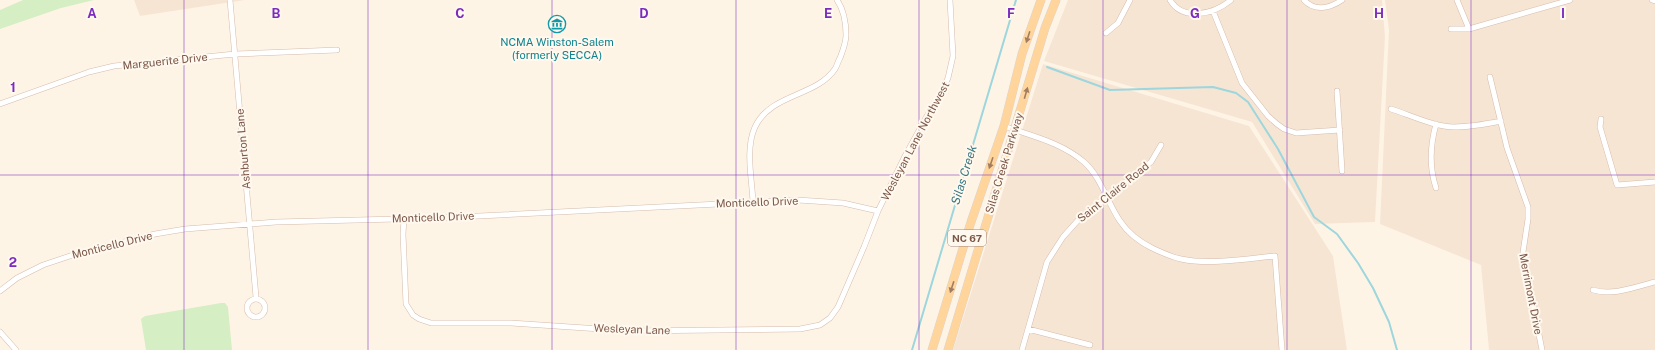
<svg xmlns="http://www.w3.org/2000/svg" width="1655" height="350" font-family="'Public Sans',sans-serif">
<rect width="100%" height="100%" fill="#fef4e6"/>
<path fill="#f7e5d4" d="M 134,0 L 245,0 L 140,16 Z
M 1068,0 L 1382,0 L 1385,37 L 1375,222 L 1315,224 L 1252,122 L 1044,61 Z
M 1385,0 L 1655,0 L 1655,350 L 1489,350 L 1481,265 L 1380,224 L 1389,30 Z
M 1043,64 L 1249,126 L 1333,256 L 1347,350 L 953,350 Z"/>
<path fill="#d6eec3" d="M 23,0 L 94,0 L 61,8 L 0,29 L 0,10 Z
M 221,303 L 225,303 L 228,307 L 232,350 L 146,350 L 141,319 L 145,316 Z"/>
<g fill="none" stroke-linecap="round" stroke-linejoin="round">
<path stroke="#9dd6dd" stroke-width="2" d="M 1047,67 L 1110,90 L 1213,87 L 1236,93 L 1248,102 L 1278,149 L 1314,217 L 1337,234 L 1358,263 L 1373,288 L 1389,322 L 1397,350
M 912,350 L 1016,0"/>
<defs>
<path id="minor" d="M 230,0 L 256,297
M 1170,0 C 1183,22 1214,14 1231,0
M 1304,0 C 1315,12 1330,8 1342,0
M 1457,0 L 1469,29
M 1652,0 L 1655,1
M 1213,11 L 1242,83 L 1268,116 L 1277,124 L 1284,129 L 1296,133 L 1340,130
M 1451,29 L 1469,29 L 1570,0
M 1106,33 L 1118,23 L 1130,0
M 1490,77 L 1507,148 L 1528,207 L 1528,219 L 1523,252 L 1542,350
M 1337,91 L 1342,171
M 0,104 L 89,72 L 114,66 L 235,54 L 337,50
M 1391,109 C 1410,115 1435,127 1454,127 C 1470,127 1486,124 1501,121
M 1601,119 L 1600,127 L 1617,185 L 1655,182
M 1004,126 C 1031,136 1061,142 1084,162 C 1101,177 1107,202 1120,221 C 1128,233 1140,242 1152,248 C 1161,252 1171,257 1181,259 C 1209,265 1246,259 1275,256 L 1282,350
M 1436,188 C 1429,167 1430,146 1436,124
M 753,202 C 752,179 745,149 755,127 C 771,93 816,97 835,69 C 837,66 838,61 840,58 C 843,50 846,43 846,35 C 846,23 844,10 837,0
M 404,219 L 403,234 L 406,304 L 413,315 L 419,319 L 431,323 L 511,323 L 630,331 L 800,329 L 820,325 L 830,318 L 838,307 L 864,247 L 878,211 L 904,158 L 927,116 L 939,97 L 948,78 L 953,56 L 950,0
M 1593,290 C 1613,296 1635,287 1655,282
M 0,291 L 17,278 L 43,265 L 70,256 L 155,234 L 185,229 L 276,222 L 438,218 L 798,200 L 843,203 L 878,211
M247 308a9 9 0 1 1 18 0a9 9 0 1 1-18 0Z
M 1028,329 L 1090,345
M 0,332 L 16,350
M 1022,350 L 1047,262 L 1063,237 L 1081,217 L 1151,162 L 1161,145"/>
<path id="primary" d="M 932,350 L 971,222 L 1004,126 L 1022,54 L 1041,0
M 948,350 L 1045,28 L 1056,0"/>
</defs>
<use href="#minor" stroke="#d4bcad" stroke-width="6"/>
<use href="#primary" stroke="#ddd3cf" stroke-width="9"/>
<use href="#minor" stroke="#fff" stroke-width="5"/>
<use href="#primary" stroke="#ffd59c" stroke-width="8"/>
</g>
<defs><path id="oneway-solid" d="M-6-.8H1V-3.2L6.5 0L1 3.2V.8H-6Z"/></defs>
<g fill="#a37d61">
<use href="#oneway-solid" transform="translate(1028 37) rotate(108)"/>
<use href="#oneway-solid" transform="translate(1026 93) rotate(-74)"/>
<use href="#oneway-solid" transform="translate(991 163) rotate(109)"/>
<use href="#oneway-solid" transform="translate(952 287) rotate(108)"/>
</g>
<path fill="none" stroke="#7b2cbf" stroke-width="1" stroke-opacity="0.55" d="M 184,0 L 184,350M 368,0 L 368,350M 552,0 L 552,350M 736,0 L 736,350M 919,0 L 919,350M 1103,0 L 1103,350M 1287,0 L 1287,350M 1471,0 L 1471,350M 0,175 L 1655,175"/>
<defs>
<symbol id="museum-ring" viewBox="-11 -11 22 22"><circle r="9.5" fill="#fff8ee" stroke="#0f9aa8" stroke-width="1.5"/><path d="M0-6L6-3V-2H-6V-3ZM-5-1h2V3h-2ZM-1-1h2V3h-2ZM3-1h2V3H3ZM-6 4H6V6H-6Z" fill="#0f9aa8"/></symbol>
</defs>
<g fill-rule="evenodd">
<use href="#museum-ring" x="547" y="14" width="20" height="20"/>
</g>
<g text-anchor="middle" stroke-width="4" stroke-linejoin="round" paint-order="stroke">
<rect fill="#fff8ee" stroke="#a3877a" stroke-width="1" x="948" y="230" width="38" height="16" rx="3"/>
<g font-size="10" font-weight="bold" fill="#7b5748">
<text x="967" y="242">NC 67</text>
</g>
<g font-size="11" fill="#0d838f" stroke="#fff8ee">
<text x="557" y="46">NCMA Winston-Salem<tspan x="557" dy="13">(formerly SECCA)</tspan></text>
</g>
<g font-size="11" fill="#7b5748" stroke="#fff8ee">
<text transform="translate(165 61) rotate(-6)" y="4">Marguerite Drive</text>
<text transform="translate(915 141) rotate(-62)" y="4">Wesleyan Lane Northwest</text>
<text transform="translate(243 149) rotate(-95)" y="4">Ashburton Lane</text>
<text transform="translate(1004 163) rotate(-73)" y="4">Silas Creek Parkway</text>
<text transform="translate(1113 192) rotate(-39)" y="4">Saint Claire Road</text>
<text transform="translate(757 202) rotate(-2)" y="4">Monticello Drive</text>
<text transform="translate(433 217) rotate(-2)" y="4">Monticello Drive</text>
<text transform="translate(112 245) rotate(-14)" y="4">Monticello Drive</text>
<text transform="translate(1531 294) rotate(79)" y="4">Merrimont Drive</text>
<text transform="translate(632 329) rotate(2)" y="4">Wesleyan Lane</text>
</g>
<g font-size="12" font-style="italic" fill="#3a7881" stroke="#fff8ee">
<text transform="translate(964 175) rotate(-73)" y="4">Silas Creek</text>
</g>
</g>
<g font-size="13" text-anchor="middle" font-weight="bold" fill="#7b2cbf" stroke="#fff8ee" stroke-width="4" stroke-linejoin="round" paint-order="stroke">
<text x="92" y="18">A</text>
<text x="276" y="18">B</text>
<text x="460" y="18">C</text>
<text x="644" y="18">D</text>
<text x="828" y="18">E</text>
<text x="1011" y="18">F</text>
<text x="1195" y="18">G</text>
<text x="1379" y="18">H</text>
<text x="1563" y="18">I</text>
<text x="13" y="92">1</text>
<text x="13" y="267">2</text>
</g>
</svg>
